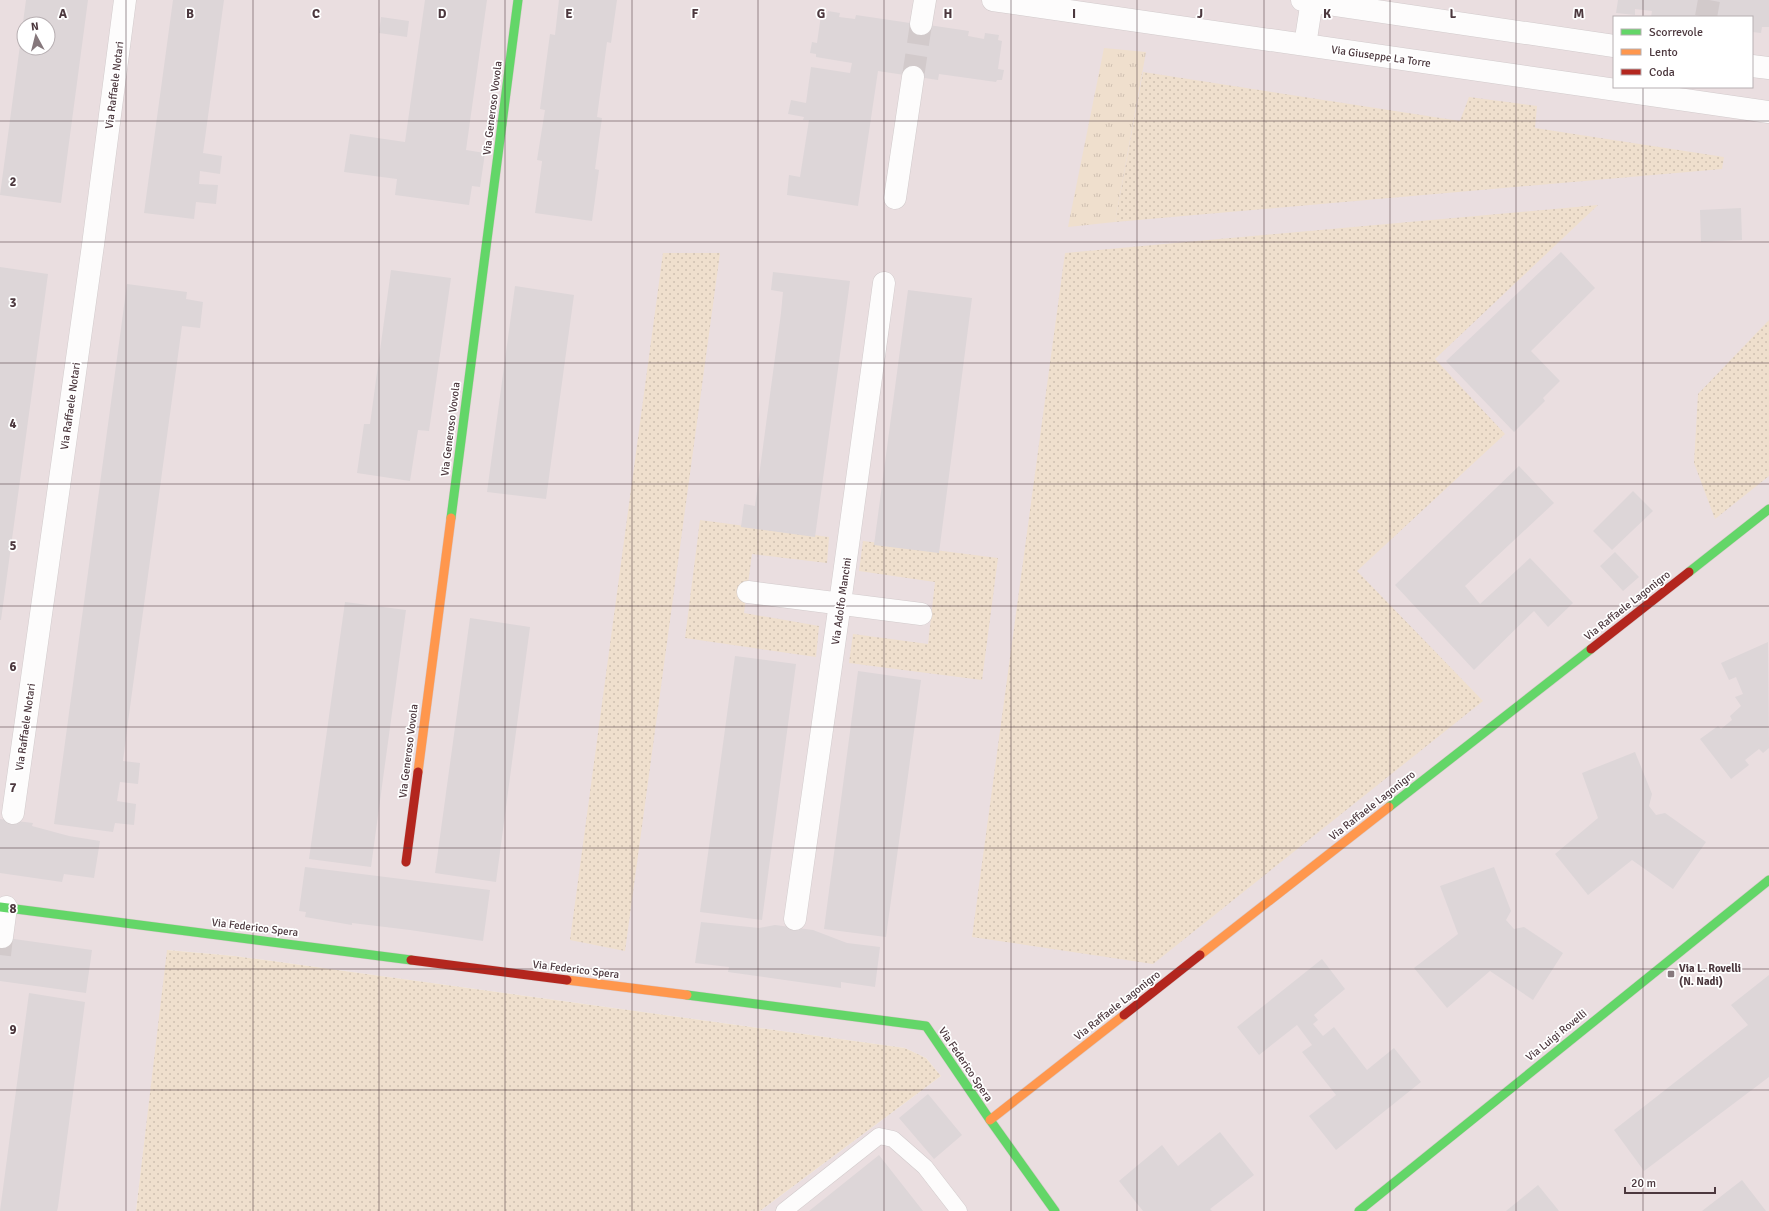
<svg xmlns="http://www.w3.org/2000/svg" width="1769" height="1211" font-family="Signika,sans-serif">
<defs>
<pattern id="grass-dots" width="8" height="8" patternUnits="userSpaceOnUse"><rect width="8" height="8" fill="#efdfcd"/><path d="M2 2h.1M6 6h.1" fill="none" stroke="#cfc0b1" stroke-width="1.8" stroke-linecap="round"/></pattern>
<pattern id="park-tufts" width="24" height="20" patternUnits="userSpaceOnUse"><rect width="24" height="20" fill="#efdfcd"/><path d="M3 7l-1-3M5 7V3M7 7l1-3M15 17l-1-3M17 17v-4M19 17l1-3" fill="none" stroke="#cfc0b1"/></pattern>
</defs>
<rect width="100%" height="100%" fill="#f3eeee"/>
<path fill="#eadee0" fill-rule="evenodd" d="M 0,0 L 1769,0 L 1769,1211 L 760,1211 L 941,1076 L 926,1058 L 905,1048 L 235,956 L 168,950 L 136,1211 L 0,1211 ZM 1614,17 L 1752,17 L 1752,87 L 1614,87 ZM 24,24 L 48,24 L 48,48 L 24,48 Z"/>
<path fill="url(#grass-dots)" d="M 1143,72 L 1460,121 L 1469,97 L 1537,106 L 1535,128 L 1724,157 L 1722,169 L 1115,222 Z
M 1598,205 L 1435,359 L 1505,434 L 1357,571 L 1483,701 L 1153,964 L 972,937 L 1065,253 Z
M 663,253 L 720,253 L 625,951 L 570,940 Z
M 1769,320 L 1769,476 L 1715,519 L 1694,463 L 1698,394 Z
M 700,520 L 829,537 L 827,563 L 752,554 L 744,613 L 819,626 L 816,657 L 685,638 Z
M 863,541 L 998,558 L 982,680 L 849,663 L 853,634 L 928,644 L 935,582 L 859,571 Z
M 167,950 L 235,956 L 905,1048 L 926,1058 L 941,1076 L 760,1211 L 136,1211 Z"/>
<path fill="url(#park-tufts)" d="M 1104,48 L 1146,52 L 1115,222 L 1068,227 Z"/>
<path fill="#ddd6d8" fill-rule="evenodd" d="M 26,0 L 88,0 L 61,203 L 0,195 ZM 24,24 L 48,24 L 48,48 L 24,48 Z
M 173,0 L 224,0 L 203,153 L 222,156 L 220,174 L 200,171 L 199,184 L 218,185 L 216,204 L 196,202 L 194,219 L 144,213 Z
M 425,0 L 487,0 L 466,150 L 485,153 L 480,187 L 472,186 L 469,205 L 395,195 L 397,179 L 344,172 L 350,134 L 405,142 Z
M 559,0 L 617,0 L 611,43 L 607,42 L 597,117 L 602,118 L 595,169 L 599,170 L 592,221 L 535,213 L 542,162 L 542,161 L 537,160 L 545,110 L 540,109 L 550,34 L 555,35 Z
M 1618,0 L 1769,0 L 1769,27 L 1762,27 L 1761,33 L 1752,32 L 1752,17 L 1651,17 L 1652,11 L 1635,9 L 1635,15 L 1616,13 Z
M 828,11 L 840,13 L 839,17 L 855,19 L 856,15 L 910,23 L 910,28 L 914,29 L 915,23 L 969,31 L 968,36 L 984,39 L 985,33 L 999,35 L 998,40 L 1002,41 L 998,69 L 1004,70 L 1002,80 L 997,80 L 996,82 L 939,74 L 938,80 L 878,71 L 858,206 L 787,195 L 789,175 L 800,177 L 809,120 L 803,120 L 804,117 L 788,114 L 791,100 L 806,103 L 811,67 L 850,73 L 852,63 L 816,57 L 816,54 L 810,53 L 812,42 L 817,43 L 821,15 L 827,16 Z
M 381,17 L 409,21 L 407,37 L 379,33 Z
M 1741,208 L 1742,240 L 1701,242 L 1700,210 Z
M 1561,252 L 1595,288 L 1531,351 L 1560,381 L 1543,398 L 1545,401 L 1514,432 L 1446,361 Z
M 0,267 L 48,274 L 1,620 L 0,620 Z
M 391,270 L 451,278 L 429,431 L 418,430 L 410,481 L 357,473 L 364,424 L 370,424 Z
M 773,272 L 850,281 L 815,537 L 741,527 L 744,504 L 755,506 L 781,313 L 783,292 L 771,290 Z
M 127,284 L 187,292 L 186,299 L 203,302 L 200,328 L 182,326 L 128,722 L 123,761 L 140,763 L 138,784 L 120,782 L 117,801 L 136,804 L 134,825 L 115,823 L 113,832 L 54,824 Z
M 515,286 L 574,295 L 546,499 L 487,492 Z
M 908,290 L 972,298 L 939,553 L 874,545 Z
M 1519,466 L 1554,503 L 1465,586 L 1480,604 L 1530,558 L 1573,603 L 1548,627 L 1534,611 L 1474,670 L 1395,585 Z
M 1633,491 L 1653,511 L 1612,550 L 1593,531 Z
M 1615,552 L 1639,577 L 1623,591 L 1600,566 Z
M 345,602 L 406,610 L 371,867 L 309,859 Z
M 470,618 L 530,627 L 496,882 L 435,873 Z
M 1768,642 L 1769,748 L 1763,753 L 1759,749 L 1745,760 L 1749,765 L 1731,779 L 1700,739 L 1718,726 L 1721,729 L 1732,720 L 1730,716 L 1741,706 L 1735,697 L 1743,694 L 1736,677 L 1729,680 L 1721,663 Z
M 735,656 L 796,664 L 762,920 L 700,912 Z
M 858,671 L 921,680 L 886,937 L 824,929 Z
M 1635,752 L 1652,794 L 1649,806 L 1656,815 L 1665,813 L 1706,842 L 1673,889 L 1632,860 L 1588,895 L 1555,854 L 1598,818 L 1582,773 Z
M 0,819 L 33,823 L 32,826 L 69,836 L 100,841 L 94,878 L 64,874 L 62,882 L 0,873 Z
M 305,867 L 490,890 L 483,941 L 410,930 L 352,923 L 352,925 L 305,917 L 306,912 L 299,911 Z
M 1494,867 L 1511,911 L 1506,920 L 1514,929 L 1524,927 L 1563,953 L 1533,1000 L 1490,971 L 1447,1008 L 1414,968 L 1458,934 L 1440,886 Z
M 701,922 L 759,928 L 775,925 L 813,930 L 847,943 L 880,947 L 875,987 L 841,982 L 841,988 L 728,972 L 729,967 L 695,963 Z
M 0,937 L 92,950 L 86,993 L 0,981 Z
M 1322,959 L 1345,989 L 1314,1015 L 1318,1020 L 1313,1024 L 1323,1036 L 1334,1027 L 1367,1070 L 1394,1048 L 1421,1082 L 1336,1150 L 1309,1116 L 1336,1095 L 1302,1052 L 1312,1045 L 1297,1025 L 1259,1055 L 1237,1027 Z
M 1769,975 L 1769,1077 L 1644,1171 L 1614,1130 L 1748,1025 L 1731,1005 Z
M 29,993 L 85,1002 L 58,1207 L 57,1211 L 0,1211 Z
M 928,1094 L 962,1135 L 934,1159 L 899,1118 Z
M 1220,1132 L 1254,1175 L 1210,1209 L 1212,1211 L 1143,1211 L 1119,1181 L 1162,1145 L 1178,1166 Z
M 879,1155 L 923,1211 L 809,1211 Z
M 1742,1180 L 1766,1211 L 1702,1211 Z
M 1538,1185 L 1559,1211 L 1506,1211 Z"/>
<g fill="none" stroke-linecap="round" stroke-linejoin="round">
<path stroke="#d2cacb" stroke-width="22" stroke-dasharray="22 11" stroke-linecap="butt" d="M 1706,17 L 1709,0
M 913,77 L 921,24
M 0,955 L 2,937"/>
<defs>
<path id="lane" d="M 784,1211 L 879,1136 L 893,1139 L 925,1167 L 959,1211"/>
<path id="street" d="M 993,0 L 1769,112
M 1302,0 L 1614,46
M 921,24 L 925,0
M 1305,45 L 1312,0
M 1752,66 L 1769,68
M 895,198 L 913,77
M 748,592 L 921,614
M 13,813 L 93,245 L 125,0
M 795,919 L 840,603 L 884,283
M 2,937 L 6,907"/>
<path id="fast" d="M 451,518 L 518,0
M 1689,572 L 1769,509
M 1389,807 L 1591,649
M 0,907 L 411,960
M 687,995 L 926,1026 L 990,1120 L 1055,1211
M 1359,1211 L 1769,880"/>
<path id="slow" d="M 418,772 L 451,518
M 1200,955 L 1389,807
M 567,980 L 687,995
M 990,1120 L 1124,1015"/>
<path id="jam" d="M 1591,649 L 1689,572
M 406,862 L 418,772
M 411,960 L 567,980
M 1124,1015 L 1200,955"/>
</defs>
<use href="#lane" stroke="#d2cbcc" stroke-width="17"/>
<use href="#street" stroke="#d2cbcc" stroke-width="23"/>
<use href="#fast" stroke="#d8c9ca" stroke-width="10"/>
<use href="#slow" stroke="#d8c9ca" stroke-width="10"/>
<use href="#jam" stroke="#d8c9ca" stroke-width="10"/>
<use href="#lane" stroke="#fdfcfc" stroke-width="16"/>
<use href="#street" stroke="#fdfcfc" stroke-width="22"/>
<use href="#fast" stroke="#63d668" stroke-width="9"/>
<use href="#slow" stroke="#ff974d" stroke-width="9"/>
<use href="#jam" stroke="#b3261e" stroke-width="9"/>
</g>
<path fill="none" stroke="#4c383e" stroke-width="1" stroke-opacity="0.55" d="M 126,0 L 126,1211M 253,0 L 253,1211M 379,0 L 379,1211M 505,0 L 505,1211M 632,0 L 632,1211M 758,0 L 758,1211M 884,0 L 884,1211M 1011,0 L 1011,1211M 1137,0 L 1137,1211M 1264,0 L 1264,1211M 1390,0 L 1390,1211M 1516,0 L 1516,1211M 1643,0 L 1643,17M 1643,87 L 1643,1211M 0,121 L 1769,121M 0,242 L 1769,242M 0,363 L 1769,363M 0,484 L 1769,484M 0,606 L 1769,606M 0,727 L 1769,727M 0,848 L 1769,848M 0,969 L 1769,969M 0,1090 L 1769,1090"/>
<rect fill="#86787c" stroke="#fff" stroke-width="1.5" x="1667" y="970" width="8" height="8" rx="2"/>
<g text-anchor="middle" stroke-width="3.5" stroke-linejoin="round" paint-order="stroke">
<g font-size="11" fill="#4c383e" stroke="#fff">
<text transform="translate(1381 56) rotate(8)" y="4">Via Giuseppe La Torre</text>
<text transform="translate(114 85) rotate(-83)" y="4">Via Raffaele Notari</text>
<text transform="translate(492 108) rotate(-83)" y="4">Via Generoso Vovola</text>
<text transform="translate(70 406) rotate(-82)" y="4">Via Raffaele Notari</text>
<text transform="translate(450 429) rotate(-83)" y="4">Via Generoso Vovola</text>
<text transform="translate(841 601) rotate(-82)" y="4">Via Adolfo Mancini</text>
<text transform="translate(1627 605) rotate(-38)" y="4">Via Raffaele Lagonigro</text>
<text transform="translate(25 727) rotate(-82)" y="4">Via Raffaele Notari</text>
<text transform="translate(408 751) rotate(-83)" y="4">Via Generoso Vovola</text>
<text transform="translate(1372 805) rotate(-38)" y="4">Via Raffaele Lagonigro</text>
<text transform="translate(255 927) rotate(7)" y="4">Via Federico Spera</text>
<text transform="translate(576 969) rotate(7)" y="4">Via Federico Spera</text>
<text transform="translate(1117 1005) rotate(-38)" y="4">Via Raffaele Lagonigro</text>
<text transform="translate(1556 1035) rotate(-39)" y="4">Via Luigi Rovelli</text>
<text transform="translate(966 1064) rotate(56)" y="4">Via Federico Spera</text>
</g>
<g font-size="11" font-weight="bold" fill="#4c383e" stroke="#fff" text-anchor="start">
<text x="1679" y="972">Via L. Rovelli<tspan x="1679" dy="13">(N. Nadi)</tspan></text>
</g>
</g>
<g font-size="13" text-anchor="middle" font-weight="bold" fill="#4c383e" stroke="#fff" stroke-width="3.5" stroke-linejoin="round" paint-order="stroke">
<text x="63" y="18">A</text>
<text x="190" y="18">B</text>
<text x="316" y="18">C</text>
<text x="442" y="18">D</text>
<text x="569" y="18">E</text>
<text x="695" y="18">F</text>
<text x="821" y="18">G</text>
<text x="948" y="18">H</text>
<text x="1074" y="18">I</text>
<text x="1200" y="18">J</text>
<text x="1327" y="18">K</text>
<text x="1453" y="18">L</text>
<text x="1579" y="18">M</text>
<text x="13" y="186">2</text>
<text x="13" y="307">3</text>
<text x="13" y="428">4</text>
<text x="13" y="550">5</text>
<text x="13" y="671">6</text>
<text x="13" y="792">7</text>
<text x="13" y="913">8</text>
<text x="13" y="1034">9</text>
</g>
<rect x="1613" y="16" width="140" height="72" fill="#ffffff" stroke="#b7afb2"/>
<rect x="1621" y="29" width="20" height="6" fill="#63d668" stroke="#b7afb2"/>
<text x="1649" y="36" font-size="12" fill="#4c383e">Scorrevole</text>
<rect x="1621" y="49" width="20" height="6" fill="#ff974d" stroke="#b7afb2"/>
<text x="1649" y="56" font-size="12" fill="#4c383e">Lento</text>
<rect x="1621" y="69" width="20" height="6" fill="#b3261e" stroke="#b7afb2"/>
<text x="1649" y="76" font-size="12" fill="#4c383e">Coda</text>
<g transform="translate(36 36) rotate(353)"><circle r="19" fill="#ffffff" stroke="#b7afb2"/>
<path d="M0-3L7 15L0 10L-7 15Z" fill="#86787c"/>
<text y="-6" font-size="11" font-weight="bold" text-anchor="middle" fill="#4c383e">N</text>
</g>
<path d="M1625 1187v6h90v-6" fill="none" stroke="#4c383e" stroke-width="2"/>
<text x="1631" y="1187" font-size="12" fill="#4c383e" stroke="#ffffff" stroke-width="3" paint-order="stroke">20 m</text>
</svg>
